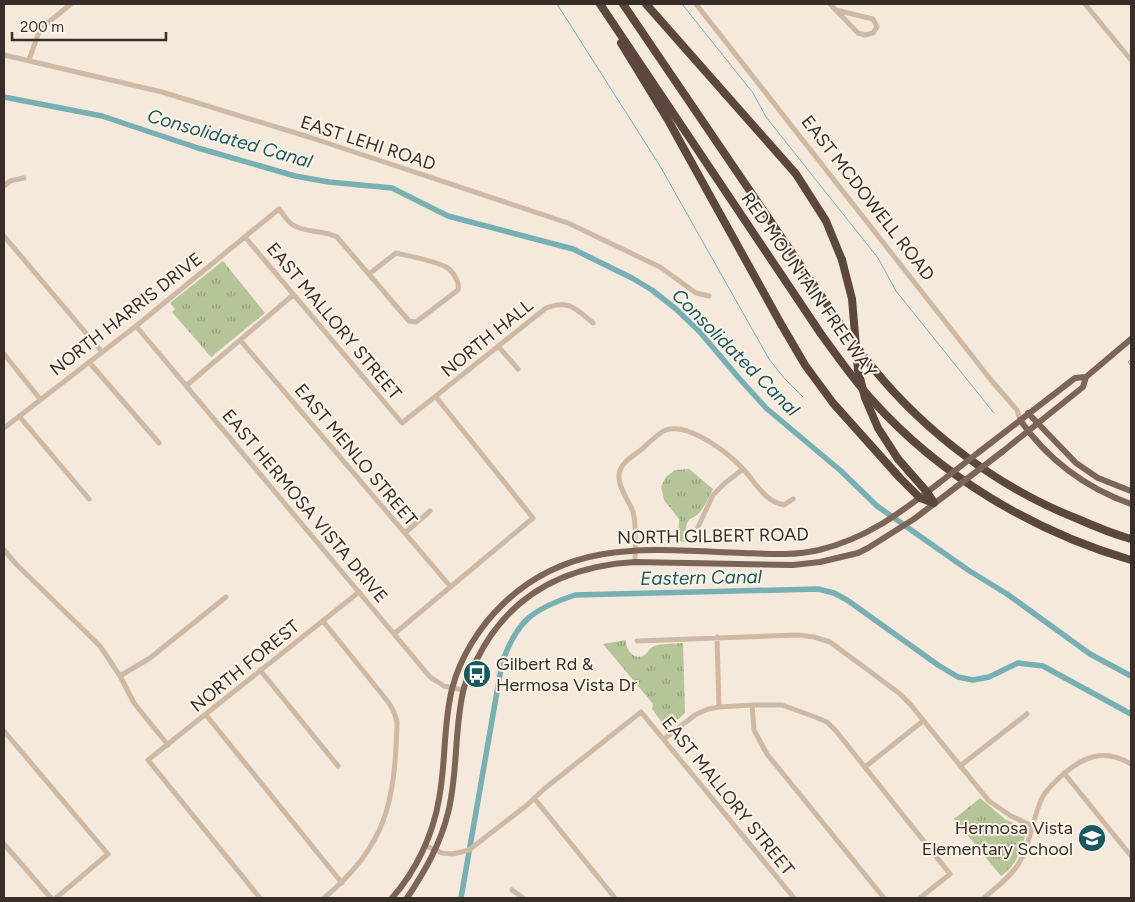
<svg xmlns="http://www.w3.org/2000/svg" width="1135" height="902" font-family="Figtree,sans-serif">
<defs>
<pattern id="park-tufts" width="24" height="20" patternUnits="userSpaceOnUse" patternTransform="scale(1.25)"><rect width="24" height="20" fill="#b5c598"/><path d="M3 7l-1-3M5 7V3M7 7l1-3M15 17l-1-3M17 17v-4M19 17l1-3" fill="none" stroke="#94a07c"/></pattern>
</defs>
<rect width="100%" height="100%" fill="#f4e9da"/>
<path fill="url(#park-tufts)" d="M 223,261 L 265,313 L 211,357 L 172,312 L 175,309 L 170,303 Z
M 689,469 L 713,489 C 709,496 705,507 699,513 C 695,518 690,517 687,523 C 684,529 688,536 688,542 L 678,541 L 679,519 L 664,500 L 661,487 L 666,477 L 675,470 Z
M 626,640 C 625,648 633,660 643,656 C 648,654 649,647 655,646 C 664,643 675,644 683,643 L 685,713 L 669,727 L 667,729 L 652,709 L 653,704 L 603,644 Z
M 980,798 L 1006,820 L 1027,828 C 1023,846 1017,866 1001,876 L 954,819 Z"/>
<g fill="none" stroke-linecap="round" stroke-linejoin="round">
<path stroke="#76b0b4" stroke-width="1" d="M 557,4 L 660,166 L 769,359 L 784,378 L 803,397
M 682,4 L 753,93 L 766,117 L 878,258 L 896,291 L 994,413
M 1131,360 L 1128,362 L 1131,366"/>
<path stroke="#76b0b4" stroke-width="5.5" d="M 4,97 L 102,116 L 198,148 L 295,176 L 329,182 L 392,188 L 448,216 L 573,249 L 632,278 L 652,290 L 676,309 L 699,331 L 738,377 L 766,408 L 841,471 L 877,506 L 968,570 L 1007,594 L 1090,654 L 1131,676
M 461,898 L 502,663 C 517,620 533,609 575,595 L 818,589 L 834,593 L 847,600 L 938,665 L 958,677 L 973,680 L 989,677 L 1018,663 L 1043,666 L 1131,714"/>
<path stroke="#ceb9a5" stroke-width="5" d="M 696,4 L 991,380 L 1017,410 L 1020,420
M 830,4 L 858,33 L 865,35 L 873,33 L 877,27 L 873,19 L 836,10
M 1085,4 L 1131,60
M 4,55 L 162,92 L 312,138 L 568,223 L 660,267 L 696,293 L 709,296
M 29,60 L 40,29 L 71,4
M 4,186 L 10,181 L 24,178
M 4,236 L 102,352
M 245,237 L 402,423 L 546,308 C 569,299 576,309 593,323
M 136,326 L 430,677 L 444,686 L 463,690
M 241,341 L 450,586
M 498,346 L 518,369
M 4,354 L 40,399
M 89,362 L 159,443
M 186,386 L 293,295
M 19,416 L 89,499
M 4,428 L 136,326 L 279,209 C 283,214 287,221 293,225 C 305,233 323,230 337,237 L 409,321 L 416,322 L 458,290 C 460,282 453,271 446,267 C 435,261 409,256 396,253 L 369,274
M 698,527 L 713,495 L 725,483 L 743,469
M 405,533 L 430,511
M 4,550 L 16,564 L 100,646 L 120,676 L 134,703 L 168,745
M 635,562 C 635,546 637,528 633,512 C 629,500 619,490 619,477 C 618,464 633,456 642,449 C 649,443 658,433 666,430 C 689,422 730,454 745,471 C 757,485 765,501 784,505 L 793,499
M 323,621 L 389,703 L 394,712 L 397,722 C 395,801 387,846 324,898
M 394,634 L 533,518 L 436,397
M 717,637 L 719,707
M 637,641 L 798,635 L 814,637 L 830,642 L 899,693 L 910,704 L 989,801 L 1011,816 L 1032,826
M 260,670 L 338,766
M 120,676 L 150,658 L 226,597
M 752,705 L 754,730 L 767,754 L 884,898
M 206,715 L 342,883
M 4,731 L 108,854 L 56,898
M 664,739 L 695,715 L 708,709 L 719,707 L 752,705 L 782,705 L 815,717 L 827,722 L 836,731 L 950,874 L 920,898
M 960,766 L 1027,714
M 865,767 L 923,721
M 1064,773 L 1131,856
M 534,798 L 615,898
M 4,844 L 51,898
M 426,846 L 442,853 L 453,854 L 469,850 L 527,805 L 544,789 L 641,712 L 794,898
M 512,890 L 523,898
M 260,898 L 148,760 L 359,592
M 984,898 C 996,887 1010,878 1019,863 C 1031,843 1032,819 1042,798 C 1046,790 1053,784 1059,778 C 1082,757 1103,747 1131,764"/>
<path stroke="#7c6456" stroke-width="6" d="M 1028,413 L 1076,463 L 1098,478 L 1131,491
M 1020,420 C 1048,460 1086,488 1131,504
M 979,452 L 1075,378 L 1086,377
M 1002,452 L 1083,387 L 1086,377 L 1131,339
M 392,898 C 416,871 433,835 439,799 C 446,763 443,725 452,689 C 460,657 480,626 503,604 C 572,537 655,550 743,553 C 768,554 794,556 819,550 C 868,538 900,513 939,483
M 407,898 C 425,871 440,845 448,813 C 458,774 454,732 463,692 C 465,681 471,670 476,661 C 508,595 565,566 635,562 L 793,565 L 820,562 L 858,553 L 868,548 L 914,519 L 951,491"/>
<path stroke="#5b473d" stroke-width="8" d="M 600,4 L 821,334 C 837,356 853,379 872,400 C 940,476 1034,532 1131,560
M 623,4 L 839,322 C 850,337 861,353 873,368 C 927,434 999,488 1078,519 C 1096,527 1113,534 1131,539
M 646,4 L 796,174 L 826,221 L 842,260
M 621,43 L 668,120 L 781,324 L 805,365 L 833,403 L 900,478 L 920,498 L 934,503
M 898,459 L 927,492 L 934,503"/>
<path stroke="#7c6456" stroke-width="6" d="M 939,483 L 979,452
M 951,491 L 1002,452"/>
<path stroke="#5b473d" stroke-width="8" d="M 842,260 L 852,299 L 858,370 L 865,398 L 878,428 L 898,459"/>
</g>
<defs>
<symbol id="bus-disc" viewBox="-11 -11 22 22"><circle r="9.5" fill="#18585f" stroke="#fbf3e7"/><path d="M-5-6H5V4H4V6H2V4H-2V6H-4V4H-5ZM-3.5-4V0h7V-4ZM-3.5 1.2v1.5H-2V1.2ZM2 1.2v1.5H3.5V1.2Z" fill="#fff"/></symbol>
<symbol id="school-disc" viewBox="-11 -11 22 22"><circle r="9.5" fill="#18585f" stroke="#fbf3e7"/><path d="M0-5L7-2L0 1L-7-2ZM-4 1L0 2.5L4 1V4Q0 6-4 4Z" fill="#fff"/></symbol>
</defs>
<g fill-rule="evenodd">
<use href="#bus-disc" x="461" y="658" width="32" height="32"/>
<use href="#school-disc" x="1076" y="822" width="32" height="32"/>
</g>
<g text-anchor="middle" stroke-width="4" stroke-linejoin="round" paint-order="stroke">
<g font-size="18" fill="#392d27" stroke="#fbf3e7">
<text transform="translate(368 143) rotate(18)" y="6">EAST LEHI ROAD</text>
<text transform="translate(868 198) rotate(52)" y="6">EAST MCDOWELL ROAD</text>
<text transform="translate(809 285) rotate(55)" y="6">RED MOUNTAIN FREEWAY</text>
<text transform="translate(126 314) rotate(-38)" y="6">NORTH HARRIS DRIVE</text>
<text transform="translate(334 321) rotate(50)" y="6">EAST MALLORY STREET</text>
<text transform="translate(487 338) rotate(-39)" y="6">NORTH HALL</text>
<text transform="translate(356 455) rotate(50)" y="6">EAST MENLO STREET</text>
<text transform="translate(305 506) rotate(50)" y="6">EAST HERMOSA VISTA DRIVE</text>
<text transform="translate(713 536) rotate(-1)" y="6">NORTH GILBERT ROAD</text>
<text transform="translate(245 666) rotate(-39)" y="6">NORTH FOREST</text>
<text transform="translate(728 796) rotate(51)" y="6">EAST MALLORY STREET</text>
</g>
<g font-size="18" fill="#392d27" stroke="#fbf3e7" text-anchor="start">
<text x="496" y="670">Gilbert Rd &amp;<tspan x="496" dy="21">Hermosa Vista Dr</tspan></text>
<text x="1073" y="834" text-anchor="end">Hermosa Vista<tspan x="1073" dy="21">Elementary School</tspan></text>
</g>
<g font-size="19" font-style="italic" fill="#18585f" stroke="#fbf3e7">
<text transform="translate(230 138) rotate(16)" y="7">Consolidated Canal</text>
<text transform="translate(736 352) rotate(45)" y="7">Consolidated Canal</text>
<text transform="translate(701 577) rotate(-1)" y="7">Eastern Canal</text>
</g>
</g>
<rect width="1135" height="902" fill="none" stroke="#392d27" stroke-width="10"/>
<path d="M12 32v8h154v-8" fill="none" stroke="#392d27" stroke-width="2.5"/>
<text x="20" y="32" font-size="15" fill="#392d27" stroke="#fbf3e7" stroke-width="4" paint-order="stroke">200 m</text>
</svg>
